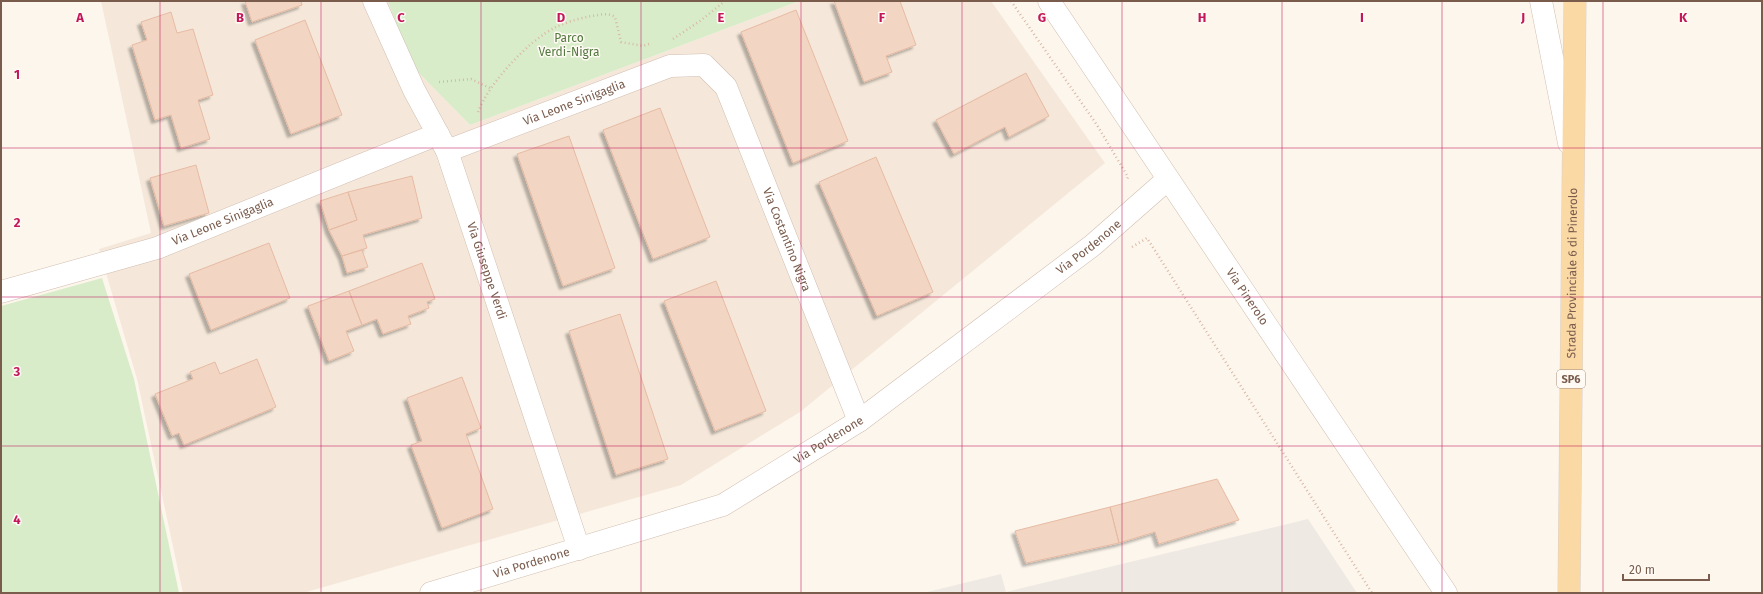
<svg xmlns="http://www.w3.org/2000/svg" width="1763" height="594" font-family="'Fira Sans',sans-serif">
<defs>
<filter id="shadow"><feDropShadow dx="-3.5" dy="3.5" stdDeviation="1" flood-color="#0004"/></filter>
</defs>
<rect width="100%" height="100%" fill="#fdf6ec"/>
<path fill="#f5e8da" d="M 101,1 L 388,1 L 410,64 L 470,125 L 799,1 L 991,1 L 1105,163 L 800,412 L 681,485 L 303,593 L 183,593 L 137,379 L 99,249 L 151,233 Z"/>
<path fill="#efe9e4" d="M 1308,519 L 1357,593 L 923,593 L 1001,574 L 1006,592 Z"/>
<path fill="#d8ecc9" d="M 388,1 L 799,1 L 470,125 L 410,64 Z
M 102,278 L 134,379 L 179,593 L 1,593 L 1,306 Z"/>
<path fill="#f3d5c3" stroke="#e6bba3" filter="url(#shadow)" d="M 245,1 L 301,1 L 302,5 L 252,22 Z
M 834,1 L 900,1 L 916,45 L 886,56 L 892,72 L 864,82 Z
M 796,10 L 848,141 L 793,163 L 741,32 Z
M 171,12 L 177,33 L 193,29 L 213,95 L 198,100 L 210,139 L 181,148 L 171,115 L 155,120 L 132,45 L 147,40 L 141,22 Z
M 305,20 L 342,115 L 291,134 L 255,40 Z
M 1026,73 L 1049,116 L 1009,137 L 1005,127 L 954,154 L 936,120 Z
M 660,108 L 710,237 L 653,259 L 603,130 Z
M 569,136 L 615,268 L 563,286 L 517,154 Z
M 876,157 L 933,292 L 877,316 L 819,182 Z
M 196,165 L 209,213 L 164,226 L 150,178 Z
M 412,176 L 422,218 L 363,235 L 367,248 L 342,256 L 329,230 L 357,220 L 348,192 Z
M 348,192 L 357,220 L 329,230 L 320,201 Z
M 269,243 L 290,298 L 211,330 L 189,274 Z
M 362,250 L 368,267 L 347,273 L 342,256 Z
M 422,263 L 435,299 L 427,302 L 429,308 L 408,316 L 411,324 L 383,334 L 377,319 L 362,325 L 349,291 Z
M 716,281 L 766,411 L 715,431 L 664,301 Z
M 349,291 L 362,325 L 346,331 L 354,351 L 329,361 L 308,306 Z
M 620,314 L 668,459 L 616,475 L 569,331 Z
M 257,359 L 276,407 L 184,445 L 179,433 L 172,436 L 155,394 L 193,379 L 190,372 L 215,362 L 220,374 Z
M 462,377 L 481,428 L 466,434 L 493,509 L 442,528 L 411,445 L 422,441 L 407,398 Z
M 1217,479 L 1239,520 L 1159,544 L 1155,532 L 1119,543 L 1110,507 Z
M 1110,507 L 1119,543 L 1026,563 L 1015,531 Z"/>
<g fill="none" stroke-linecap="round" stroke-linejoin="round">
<defs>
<g id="minor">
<path id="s1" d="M 374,1 L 414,90 L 447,151 L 579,549"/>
<path id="s2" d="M 1049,1 L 1446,593"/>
<path d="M 1541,1 L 1569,143"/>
<path id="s3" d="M 447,151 L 670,66 L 704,65 L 726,87 L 859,421"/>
<path id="s4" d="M 1,292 L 157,248 L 438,134"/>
<path id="s5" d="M 431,593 L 723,505 L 859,421 L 1093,245 L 1168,179"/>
</g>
<g id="major">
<path id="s6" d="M 1569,593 L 1575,1"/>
</g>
</defs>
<use href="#minor" stroke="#d1beb0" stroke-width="23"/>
<use href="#major" stroke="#dad1cd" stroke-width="23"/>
<path stroke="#d9b8a5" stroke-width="2.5" stroke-dasharray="1 3" stroke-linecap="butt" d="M 1011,1 L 1097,125 L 1128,177 L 1127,179
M 673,39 L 700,21 L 725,1
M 439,82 L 471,79 L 490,88
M 478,112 C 489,83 529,40 556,27 C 567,22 580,18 592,16 C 600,15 608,12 615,17 L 621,42 L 643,46 L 649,44
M 1132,247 L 1147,238 L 1372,593"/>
<use href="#minor" stroke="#fff" stroke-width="22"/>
<use href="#major" stroke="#fbd9a5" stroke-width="22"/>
</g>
<path fill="none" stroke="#c2185b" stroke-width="1" stroke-opacity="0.55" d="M 160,1 L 160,593M 321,1 L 321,593M 481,1 L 481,593M 641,1 L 641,593M 801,1 L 801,593M 962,1 L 962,593M 1122,1 L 1122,593M 1282,1 L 1282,593M 1442,1 L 1442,593M 1603,1 L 1603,593M 1,148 L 1762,148M 1,297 L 1762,297M 1,446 L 1762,446"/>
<g text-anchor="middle" stroke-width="3" stroke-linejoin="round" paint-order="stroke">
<rect fill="#fffaf3" stroke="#a28b7f" stroke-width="1" x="1557" y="370" width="28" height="18" rx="3"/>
<g font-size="11" font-weight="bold" fill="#7a5c4d">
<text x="1571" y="383">SP6</text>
</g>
<g font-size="12" fill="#537a41" stroke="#fffaf3">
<text x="569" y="42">Parco<tspan x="569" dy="14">Verdi-Nigra</tspan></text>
</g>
<g font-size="12" fill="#7a5c4d" stroke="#fffaf3">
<text dy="4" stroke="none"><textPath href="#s3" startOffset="136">Via Leone Sinigaglia</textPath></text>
<text dy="4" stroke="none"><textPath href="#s4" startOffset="233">Via Leone Sinigaglia</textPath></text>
<text dy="4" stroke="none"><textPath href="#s3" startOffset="468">Via Costantino Nigra</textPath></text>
<text dy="4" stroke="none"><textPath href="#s5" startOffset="753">Via Pordenone</textPath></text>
<text dy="4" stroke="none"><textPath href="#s1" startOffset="293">Via Giuseppe Verdi</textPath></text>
<text dy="4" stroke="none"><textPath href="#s6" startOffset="320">Strada Provinciale 6 di Pinerolo</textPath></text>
<text dy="4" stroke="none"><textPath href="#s2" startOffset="356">Via Pinerolo</textPath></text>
<text dy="4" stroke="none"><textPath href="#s5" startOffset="429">Via Pordenone</textPath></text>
<text dy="4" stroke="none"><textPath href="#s5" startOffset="105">Via Pordenone</textPath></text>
</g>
</g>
<g font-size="13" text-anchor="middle" font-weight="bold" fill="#c2185b" stroke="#fffaf3" stroke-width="3" stroke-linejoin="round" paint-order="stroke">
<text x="80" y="22">A</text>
<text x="240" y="22">B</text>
<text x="401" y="22">C</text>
<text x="561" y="22">D</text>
<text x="721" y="22">E</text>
<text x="882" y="22">F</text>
<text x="1042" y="22">G</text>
<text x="1202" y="22">H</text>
<text x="1362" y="22">I</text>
<text x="1523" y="22">J</text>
<text x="1683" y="22">K</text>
<text x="17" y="79">1</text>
<text x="17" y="227">2</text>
<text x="17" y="376">3</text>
<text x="17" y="524">4</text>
</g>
<rect width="1763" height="594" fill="none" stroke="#7a5c4d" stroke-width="4"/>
<path d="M1623 574v6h86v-6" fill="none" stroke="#7a5c4d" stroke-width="2"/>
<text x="1629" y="574" font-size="12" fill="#7a5c4d" stroke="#fffaf3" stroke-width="3" paint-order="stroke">20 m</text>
</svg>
